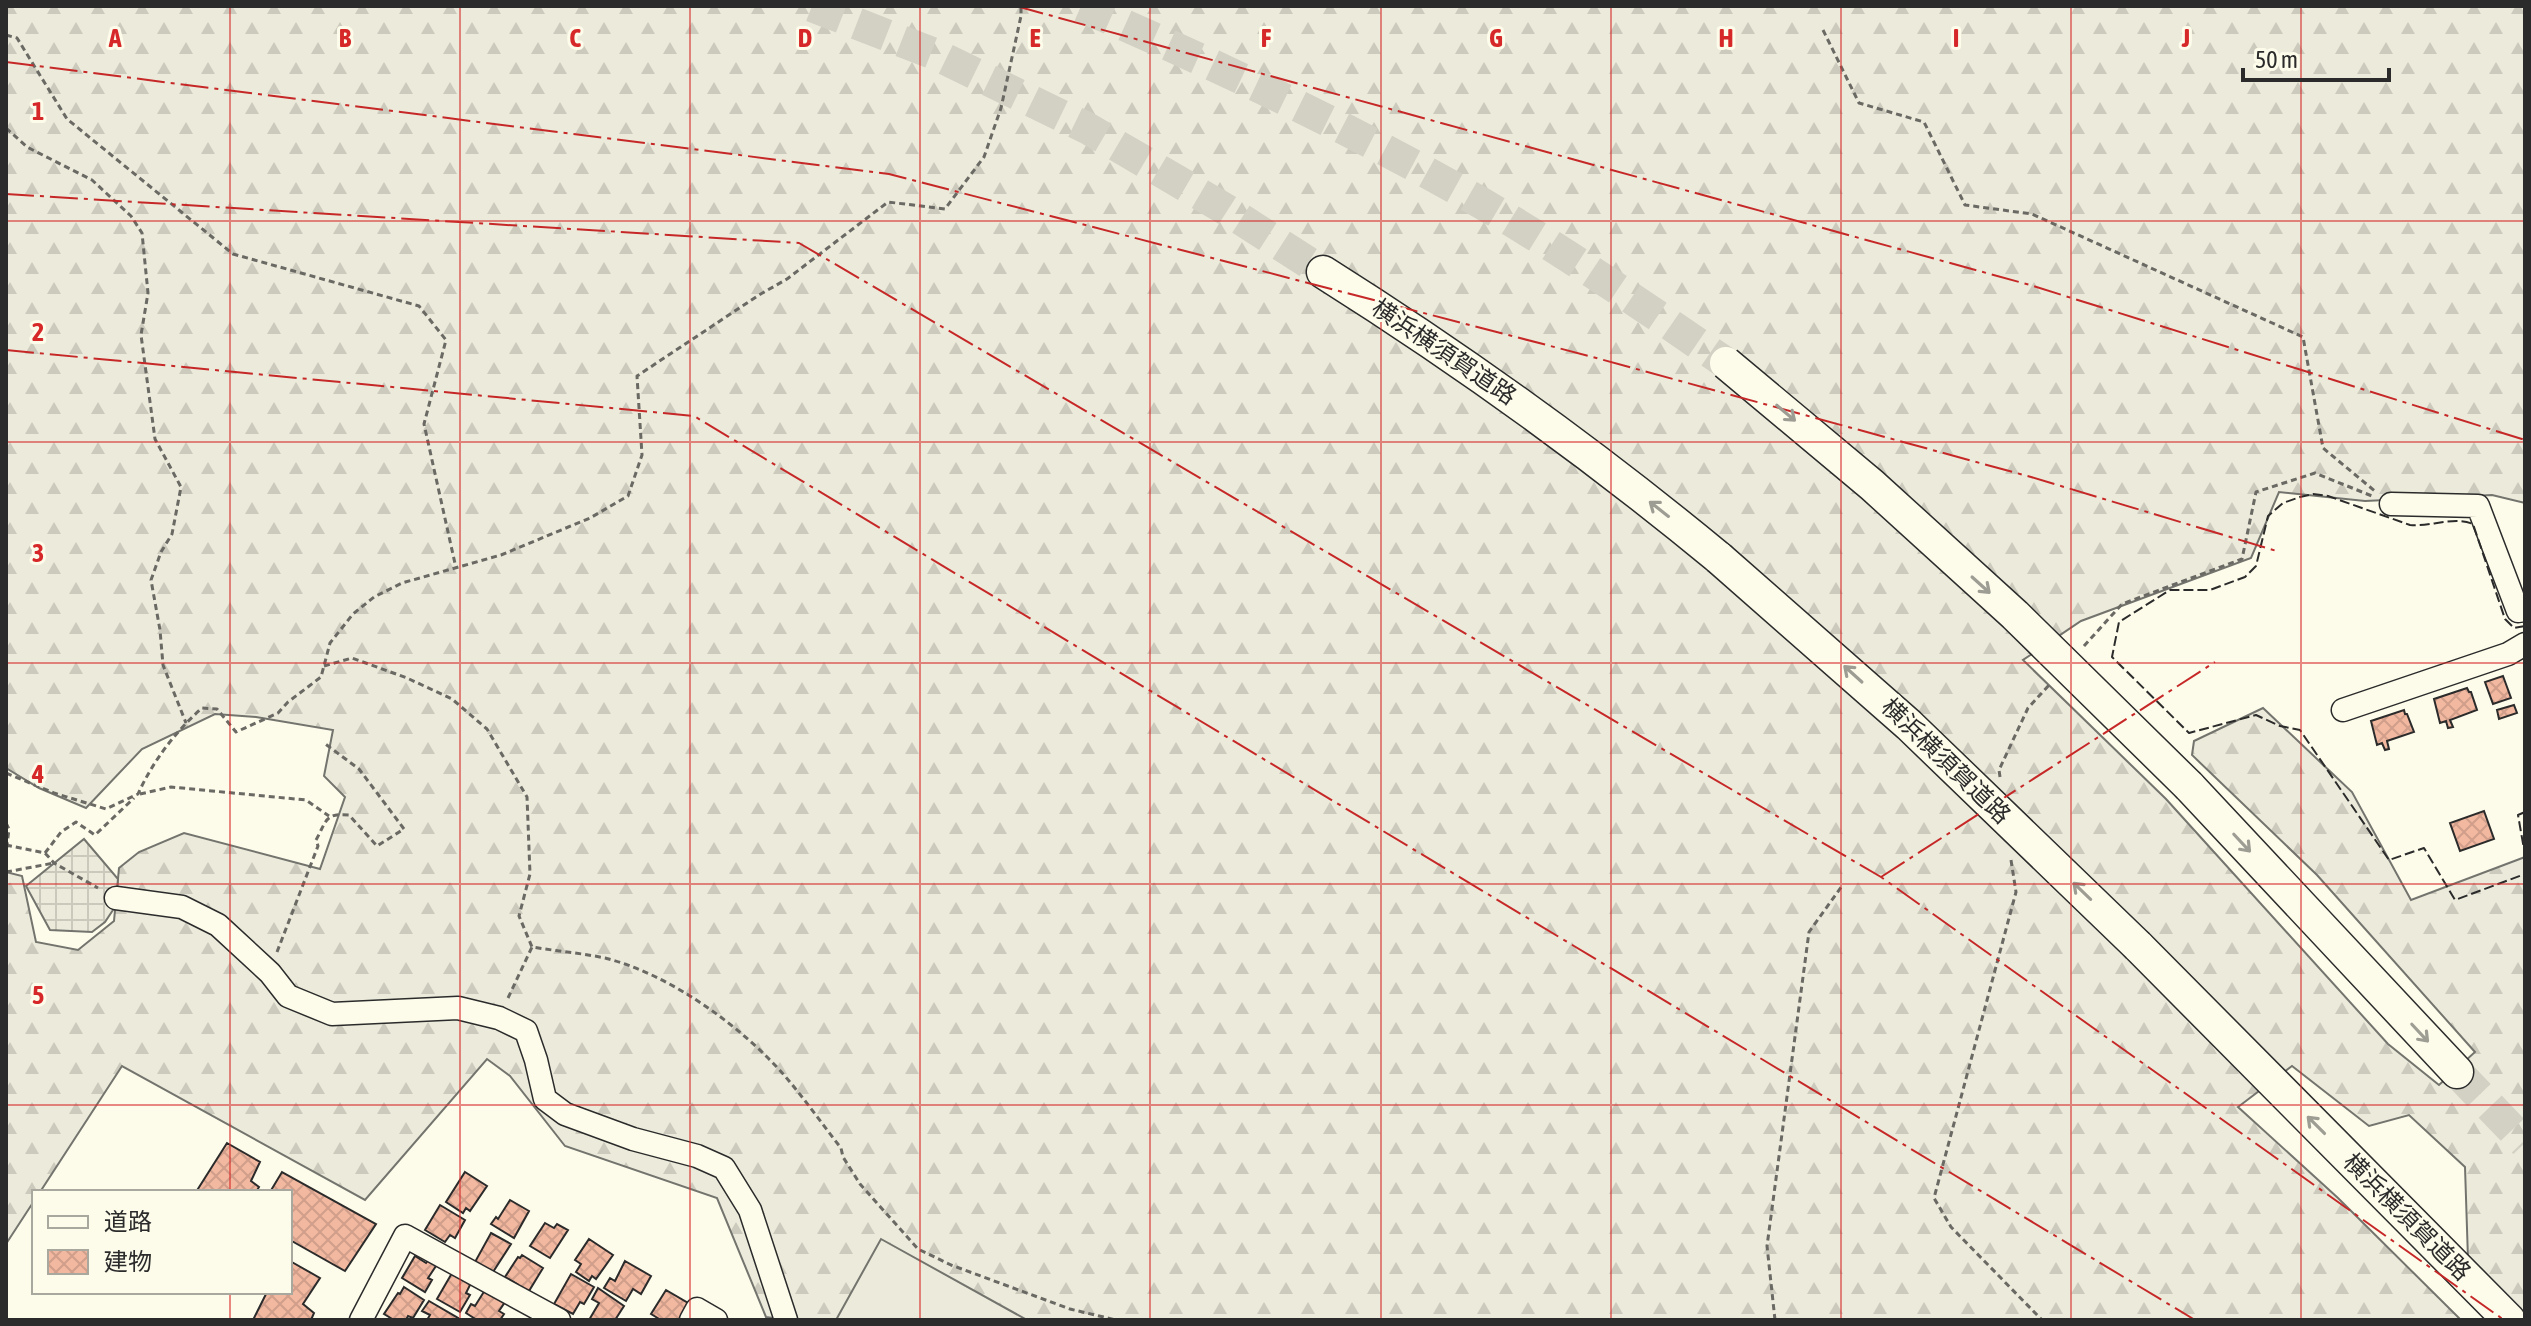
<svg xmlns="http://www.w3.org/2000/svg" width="2531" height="1326" font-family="'Asap Condensed','Noto Sans JP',sans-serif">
<defs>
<pattern id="forest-firs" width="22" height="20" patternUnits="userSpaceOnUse" patternTransform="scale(2)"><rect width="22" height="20" fill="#ecebdb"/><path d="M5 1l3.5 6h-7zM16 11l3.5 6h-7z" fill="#cbcabc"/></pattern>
<pattern id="plaza-grid" width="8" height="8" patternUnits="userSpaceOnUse" patternTransform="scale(2)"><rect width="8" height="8" fill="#eceadb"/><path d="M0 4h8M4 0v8" fill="none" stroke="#cbc9bc"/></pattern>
<pattern id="building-cross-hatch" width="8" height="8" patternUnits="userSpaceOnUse" patternTransform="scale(2)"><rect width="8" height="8" fill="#f2b8a0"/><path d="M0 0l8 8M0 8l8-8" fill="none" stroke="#d09e8a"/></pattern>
</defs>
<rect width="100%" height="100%" fill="#fdfbea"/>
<path fill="url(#forest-firs)" stroke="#74746e" stroke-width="2" d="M 6,6 L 2525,6 L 2525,503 L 2492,495 L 2365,501 L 2279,492 L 2251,558 L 2081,621 L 2023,660 L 2166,799 L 2388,1044 L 2439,1085 L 2475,1052 L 2317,875 L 2192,755 L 2194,741 L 2263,708 L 2352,792 L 2411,900 L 2525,857 L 2525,1320 L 2515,1320 L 2468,1259 L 2465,1167 L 2409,1115 L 2369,1126 L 2292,1066 L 2238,1107 L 2338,1198 L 2461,1320 L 787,1320 L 766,1317 L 717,1198 L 565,1146 L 510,1076 L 487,1059 L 365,1200 L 122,1066 L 40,1192 L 34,1192 L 34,1201 L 6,1244 L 6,872 L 22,876 L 36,942 L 78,950 L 114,921 L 119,868 L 139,852 L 184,833 L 320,869 L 345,797 L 324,776 L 333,730 L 256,717 L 215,714 L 142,749 L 86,808 L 39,788 L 6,768 Z"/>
<path fill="#ecebdb" stroke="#74746e" stroke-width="2" d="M 881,1239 L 1027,1320 L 836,1320 Z"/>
<path fill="url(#plaza-grid)" stroke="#74746e" stroke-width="2" d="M 84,839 L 118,879 L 115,907 L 105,922 L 92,932 L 50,930 L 26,886 Z"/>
<path fill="url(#building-cross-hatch)" stroke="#2b2b2b" stroke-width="2" d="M 2503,676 L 2511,698 L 2493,704 L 2485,682 Z
M 2467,688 L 2469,692 L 2471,692 L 2477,710 L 2450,720 L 2453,727 L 2448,728 L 2446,721 L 2440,723 L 2434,699 Z
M 2514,705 L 2517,713 L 2499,719 L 2497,710 Z
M 2404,710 L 2405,714 L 2407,714 L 2414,732 L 2387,741 L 2389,749 L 2385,750 L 2382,743 L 2377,745 L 2371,721 Z
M 2484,811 L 2494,839 L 2460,851 L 2450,823 Z
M 227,1143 L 260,1162 L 251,1181 L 259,1187 L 256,1192 L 196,1192 Z
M 282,1172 L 376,1224 L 345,1271 L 290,1240 L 290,1192 L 270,1192 Z
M 465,1172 L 487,1186 L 470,1211 L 466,1208 L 463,1213 L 446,1202 Z
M 510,1200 L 529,1211 L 514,1238 L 491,1224 L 496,1217 L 498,1219 Z
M 440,1205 L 465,1220 L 455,1238 L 450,1235 L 445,1242 L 425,1230 Z
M 545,1223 L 554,1228 L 557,1224 L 568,1230 L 550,1258 L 530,1246 Z
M 491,1233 L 511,1244 L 493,1272 L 475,1262 Z
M 589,1239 L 613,1255 L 596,1279 L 592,1276 L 589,1281 L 576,1272 L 581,1264 L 575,1260 Z
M 522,1255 L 543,1268 L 529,1291 L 515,1286 L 517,1284 L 505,1277 L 518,1257 L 520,1258 Z
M 415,1256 L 426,1263 L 430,1257 L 438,1263 L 428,1278 L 432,1280 L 425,1292 L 402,1278 Z
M 290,1261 L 320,1278 L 303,1304 L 314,1313 L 311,1320 L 253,1320 L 267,1292 L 290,1292 Z
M 625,1261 L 651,1276 L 641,1294 L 633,1289 L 626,1301 L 604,1288 L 610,1278 L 615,1281 Z
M 452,1273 L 471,1283 L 466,1293 L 470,1295 L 460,1312 L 437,1299 Z
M 571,1274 L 594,1287 L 584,1304 L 580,1302 L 573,1314 L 554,1304 Z
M 404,1287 L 424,1300 L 413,1318 L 408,1316 L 406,1320 L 394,1320 L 384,1314 L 398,1293 L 400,1294 Z
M 598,1288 L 624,1306 L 615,1320 L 589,1320 L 599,1303 L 592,1299 Z
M 485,1290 L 505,1302 L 499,1311 L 504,1314 L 500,1320 L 477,1320 L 466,1313 L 471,1304 L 475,1306 Z
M 666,1290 L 688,1303 L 679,1320 L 661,1320 L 651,1314 Z
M 429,1301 L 458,1318 L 457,1320 L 427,1320 L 430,1315 L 422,1311 Z"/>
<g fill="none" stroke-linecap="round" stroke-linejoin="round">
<path stroke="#d3d1c4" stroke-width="32" stroke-dasharray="32 16" stroke-linecap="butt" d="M 812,6 L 937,55 L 1087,128 L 1225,209 L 1323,272
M 1081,6 C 1218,66 1353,129 1483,204 C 1567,253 1646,308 1726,363
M 2457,1072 L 2525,1143"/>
<defs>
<path id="minor" d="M 2391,504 L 2478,506 L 2518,611 L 2525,610
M 2343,710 L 2508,654 L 2525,644
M 116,898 L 182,907 L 218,925 L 270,973 L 288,996 L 332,1014 L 458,1008 L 499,1018 L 526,1031 L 536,1060 L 545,1099 L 565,1114 L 633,1139 L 697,1156 L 724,1168 L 750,1210 L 786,1320
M 361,1320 L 405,1236 L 559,1320
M 691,1320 L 697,1309 L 716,1320"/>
<path id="highway" d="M 1323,272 C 1461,359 1593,454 1719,558
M 2189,786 L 2457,1072
M 2138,946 L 2509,1320"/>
</defs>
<use href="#minor" stroke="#2b2b2b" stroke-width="25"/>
<use href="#highway" stroke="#2b2b2b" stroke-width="35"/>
<path stroke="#6a6964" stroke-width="3" stroke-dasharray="6 4" stroke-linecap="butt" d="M 1823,30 L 1859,103 L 1924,122 L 1965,205 L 2032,214 L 2303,337 L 2323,448 L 2376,492
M 6,35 L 17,38 L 67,119 L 233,254 L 419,306 L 446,340 L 424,424 L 456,568
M 6,128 L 27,147 L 92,180 L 131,216 L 142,233 L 148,293 L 141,335 L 155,439 L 181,487 L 172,534 L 161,552 L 151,580 L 160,630 L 163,665 L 186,723
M 2084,646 L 2122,604 L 2242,559 L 2256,492 L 2315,473 L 2372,496
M 324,666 L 352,658 L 407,678 L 452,699 L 487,729 L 527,797 L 530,874 L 519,916 L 532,947 C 556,951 581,953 605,958 C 669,974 740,1025 784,1075 C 804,1098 822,1124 841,1148 L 843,1157 L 860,1184 L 918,1249 L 951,1265 L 1070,1309 L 1116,1320
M 6,773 L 54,793 L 106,809 L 138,794 C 153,761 175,732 202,708 L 217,709 L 236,732 L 278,713 L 288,702 L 321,677 L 330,643 L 353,614 L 374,597 L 402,583 L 501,555 L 590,518 L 628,496 L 642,455 L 637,376 L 759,295 L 787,279 L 888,202 L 945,209 L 984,157 L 1001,108 L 1021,16 L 1021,6
M 2000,777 L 1999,770 L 2028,708 L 2050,684
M 140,794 L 171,787 L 306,800 L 329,816
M 6,823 L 9,829 L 6,853
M 6,845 L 45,853 L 54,863 L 98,888
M 45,853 L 61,832 L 76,822 L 95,835 L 134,798
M 2011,860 L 2016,892 L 1934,1198 L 1951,1227 L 2042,1320
M 6,872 L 54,863
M 277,952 L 318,846 L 316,840 C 327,820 325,813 349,815 L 377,846 L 404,829 L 359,769 L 324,743
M 508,998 L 532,947
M 1775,1320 L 1767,1246 L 1809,932 L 1842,886"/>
<use href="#minor" stroke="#fdfbea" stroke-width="22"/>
<use href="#highway" stroke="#fdfbea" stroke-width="32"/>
<defs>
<path id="highway-bridge" d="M 1726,363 L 1872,485 L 2015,615 L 2189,786
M 1719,558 L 1909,725 L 2138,946"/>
</defs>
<use href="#highway-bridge" stroke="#2b2b2b" stroke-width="35" stroke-linecap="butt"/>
<use href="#highway-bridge" stroke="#fdfbea" stroke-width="32"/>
<path stroke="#2b2b2b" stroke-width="2" stroke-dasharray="10 4" stroke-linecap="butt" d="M 2525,626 L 2514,628 L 2505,619 L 2473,524 C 2454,516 2430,527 2410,525 L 2328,496 L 2313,494 L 2300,497 L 2283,503 L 2268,516 L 2256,566 L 2245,577 L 2210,590 L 2170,590 L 2119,622 L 2112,657 L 2189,733 L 2256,715 L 2280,726 L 2300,730 L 2389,860 L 2424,848 L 2455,900 L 2525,874
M 2525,812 L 2518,815 L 2525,855"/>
<path stroke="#c62828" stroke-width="2" stroke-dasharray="28 6 4 6" stroke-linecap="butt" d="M 1016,6 L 2030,285 L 2525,440
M 6,62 L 889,174 L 1589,356 L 2031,477 L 2280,552
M 6,194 L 799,243 L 1881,877 L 2504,1320
M 6,350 L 694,416 L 2195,1320
M 1881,877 L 2215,662"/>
</g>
<defs><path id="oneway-shaft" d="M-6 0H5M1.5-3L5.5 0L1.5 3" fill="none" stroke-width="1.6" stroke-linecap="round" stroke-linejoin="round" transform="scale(2)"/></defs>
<g stroke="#9e9d94">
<use href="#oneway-shaft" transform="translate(1786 413) rotate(40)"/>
<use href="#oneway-shaft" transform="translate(1659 509) rotate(-142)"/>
<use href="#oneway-shaft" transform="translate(1981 585) rotate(42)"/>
<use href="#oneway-shaft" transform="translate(1853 674) rotate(-138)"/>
<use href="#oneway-shaft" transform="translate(2242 843) rotate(47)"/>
<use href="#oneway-shaft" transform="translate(2082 891) rotate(-136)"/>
<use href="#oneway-shaft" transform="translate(2420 1033) rotate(47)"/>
<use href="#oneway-shaft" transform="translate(2316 1125) rotate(-135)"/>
</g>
<path fill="none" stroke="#d62828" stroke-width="2" stroke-opacity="0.55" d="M 230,6 L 230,1192M 460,6 L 460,1320M 690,6 L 690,1320M 920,6 L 920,1320M 1150,6 L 1150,1320M 1381,6 L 1381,1320M 1611,6 L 1611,1320M 1841,6 L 1841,1320M 2071,6 L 2071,1320M 2301,6 L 2301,1320M 6,221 L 2525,221M 6,442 L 2525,442M 6,663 L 2525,663M 6,884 L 2525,884M 6,1105 L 2525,1105M 230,1292 L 230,1320"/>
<g text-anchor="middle" stroke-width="6" stroke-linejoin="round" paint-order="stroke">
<g font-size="24" fill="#2b2b2b" stroke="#fdfbea">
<text transform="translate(1444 352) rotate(34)" y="8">横浜横須賀道路</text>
<text transform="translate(1946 761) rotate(44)" y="8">横浜横須賀道路</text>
<text transform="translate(2407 1217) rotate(45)" y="8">横浜横須賀道路</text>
</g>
</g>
<g font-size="26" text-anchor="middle" font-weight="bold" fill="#d62828" stroke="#fdfbea" stroke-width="6" stroke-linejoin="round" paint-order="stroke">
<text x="115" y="47">A</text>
<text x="345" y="47">B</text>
<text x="575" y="47">C</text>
<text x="805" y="47">D</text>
<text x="1035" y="47">E</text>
<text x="1266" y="47">F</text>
<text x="1496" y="47">G</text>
<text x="1726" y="47">H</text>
<text x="1956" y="47">I</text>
<text x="2186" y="47">J</text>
<text x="38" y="120">1</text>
<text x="38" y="341">2</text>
<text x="38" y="562">3</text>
<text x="38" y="783">4</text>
<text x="38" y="1004">5</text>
</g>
<rect width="2531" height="1326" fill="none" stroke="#2b2b2b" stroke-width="16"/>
<rect x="32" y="1190" width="260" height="104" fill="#fdfbea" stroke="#a9a89e" stroke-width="2"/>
<rect x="48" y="1216" width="40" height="12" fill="#fdfbea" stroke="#a9a89e" stroke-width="2"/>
<text x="104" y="1230" font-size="24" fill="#2b2b2b">道路</text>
<rect x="48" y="1250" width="40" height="24" fill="url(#building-cross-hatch)" stroke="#a9a89e" stroke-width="2"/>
<text x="104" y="1270" font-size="24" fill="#2b2b2b">建物</text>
<path d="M2243 68v12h146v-12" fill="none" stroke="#2b2b2b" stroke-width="4"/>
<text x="2255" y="68" font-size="24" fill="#2b2b2b" stroke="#fdfbea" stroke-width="6" paint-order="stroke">50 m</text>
</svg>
